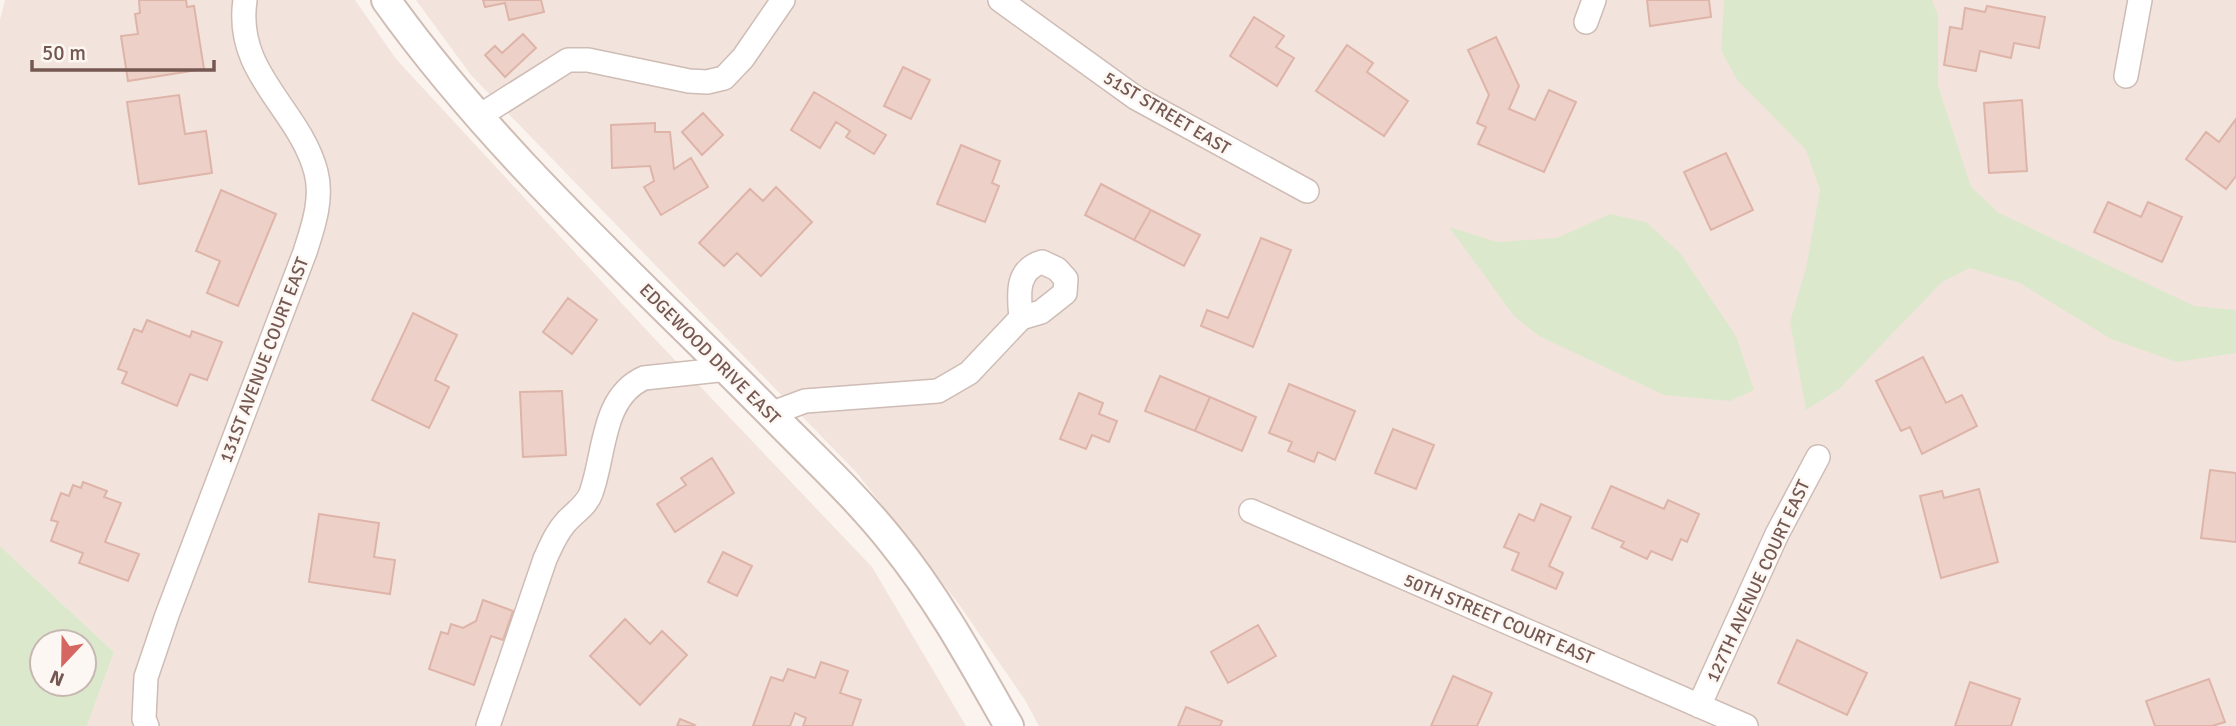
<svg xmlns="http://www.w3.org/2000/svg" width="2236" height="726" font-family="Signika,sans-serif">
<rect width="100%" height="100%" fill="#fbf3ed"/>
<path fill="#f2e4dc" d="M 5,0 L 355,0 L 396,59 L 652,336 L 872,567 L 966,726 L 87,726 L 114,652 L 0,546 L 0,20 Z
M 416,0 L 2236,0 L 2236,726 L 1039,726 L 1025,700 L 958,603 L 857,473 L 471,75 Z"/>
<path fill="#dce8cc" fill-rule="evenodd" d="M 1724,0 L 1932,0 L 1938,15 L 1938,86 L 1971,187 L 1999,213 L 2194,306 L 2236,310 L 2236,353 L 2177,362 L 2111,339 L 2020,283 L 1970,268 L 1942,282 L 1839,389 L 1806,410 L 1790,322 L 1806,268 L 1820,190 L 1806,150 L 1737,80 L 1721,50 Z
M 1610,214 L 1646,222 L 1680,253 L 1736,336 L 1754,390 L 1730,401 L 1664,395 L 1539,336 L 1514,316 L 1449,227 L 1497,242 L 1557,238 Z
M 0,546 L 114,652 L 87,726 L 0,726 ZM 42,642 L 84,642 L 84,684 L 42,684 Z"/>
<path fill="#edd0c7" stroke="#deb4a9" stroke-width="2" d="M 139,0 L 186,0 L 187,7 L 194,6 L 204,69 L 128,81 L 121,36 L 138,34 L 135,14 L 140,13 Z
M 483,0 L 541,0 L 544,12 L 509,20 L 505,3 L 485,7 Z
M 1647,0 L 1709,0 L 1711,17 L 1650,26 Z
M 1987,6 L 2045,17 L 2039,48 L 2014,43 L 2011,58 L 1980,51 L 1976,71 L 1944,65 L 1950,27 L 1962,29 L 1965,8 L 1985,12 Z
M 1254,17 L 1284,36 L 1276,47 L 1294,58 L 1277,86 L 1230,56 Z
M 523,34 L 536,48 L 505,77 L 485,55 L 495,46 L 502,53 Z
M 1496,37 L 1519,86 L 1509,109 L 1535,120 L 1549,90 L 1576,102 L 1544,172 L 1478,144 L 1486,127 L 1477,123 L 1489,95 L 1468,50 Z
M 1347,45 L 1373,63 L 1367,72 L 1408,101 L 1384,136 L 1316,91 Z
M 903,67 L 930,80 L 911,119 L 884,106 Z
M 814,92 L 886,135 L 874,154 L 846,137 L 850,131 L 836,122 L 820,148 L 791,130 Z
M 179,95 L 185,134 L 206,131 L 212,173 L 139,184 L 127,102 Z
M 2022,100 L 2027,171 L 1989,173 L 1984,103 Z
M 703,113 L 723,135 L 702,155 L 682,132 Z
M 2236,119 L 2236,176 L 2226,189 L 2186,159 L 2206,132 L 2219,142 Z
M 655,123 L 655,132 L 670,132 L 674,169 L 691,158 L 708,187 L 661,215 L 644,187 L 654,181 L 650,166 L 612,168 L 611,125 Z
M 961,145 L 1000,161 L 992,183 L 999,186 L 985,222 L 937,204 Z
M 1726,153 L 1753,210 L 1711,230 L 1684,172 Z
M 1101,184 L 1151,210 L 1134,240 L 1085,215 Z
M 776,187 L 812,222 L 761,276 L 737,253 L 724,266 L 699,243 L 750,189 L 763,201 Z
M 221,190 L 276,214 L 238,306 L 207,293 L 220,261 L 196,251 Z
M 2108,202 L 2141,217 L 2148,202 L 2182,217 L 2162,262 L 2094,232 Z
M 1151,210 L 1200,235 L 1184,266 L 1134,240 Z
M 1261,238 L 1291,250 L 1253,347 L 1201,326 L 1207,310 L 1228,318 Z
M 568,298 L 597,320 L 572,354 L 543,332 Z
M 413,313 L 457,335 L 435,380 L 449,387 L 429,428 L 372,400 Z
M 147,320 L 190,337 L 192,331 L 222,342 L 207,380 L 190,374 L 177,406 L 122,383 L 127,372 L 118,369 L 134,329 L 142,332 Z
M 1923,357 L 1946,403 L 1962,395 L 1977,426 L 1922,454 L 1910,427 L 1901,431 L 1876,381 Z
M 1160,376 L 1210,397 L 1195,431 L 1145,411 Z
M 1289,384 L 1355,411 L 1335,460 L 1318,452 L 1314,462 L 1288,451 L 1292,442 L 1269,433 Z
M 562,391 L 566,455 L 523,457 L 520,392 Z
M 1079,393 L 1103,403 L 1099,414 L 1117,421 L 1109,442 L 1092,435 L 1086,449 L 1060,439 Z
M 1210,397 L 1256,417 L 1242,451 L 1195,431 Z
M 1393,429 L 1434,445 L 1416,489 L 1375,473 Z
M 712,458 L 734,493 L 675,532 L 657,504 L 686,485 L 681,478 Z
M 2210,470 L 2236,473 L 2236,542 L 2201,538 Z
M 83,482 L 107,491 L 104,497 L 121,503 L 105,542 L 139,554 L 128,581 L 79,563 L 83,553 L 51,541 L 58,522 L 51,520 L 61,493 L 69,496 L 73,485 L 81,488 Z
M 1611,486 L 1664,509 L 1668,500 L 1699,514 L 1687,542 L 1681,539 L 1672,560 L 1651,551 L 1647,559 L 1621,547 L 1624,542 L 1592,528 Z
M 1979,489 L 1998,562 L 1941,578 L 1920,496 L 1942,491 L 1944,498 Z
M 1541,504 L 1571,517 L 1549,566 L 1563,573 L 1556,589 L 1512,570 L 1519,553 L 1504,547 L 1519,514 L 1534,521 Z
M 319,514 L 379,523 L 374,557 L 395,560 L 390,594 L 309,582 Z
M 723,552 L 752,566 L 737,596 L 708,582 Z
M 483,600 L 513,611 L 503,640 L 491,636 L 474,685 L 429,669 L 441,632 L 448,634 L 451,624 L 463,628 L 476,621 Z
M 625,619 L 650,644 L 662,631 L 687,655 L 640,705 L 590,656 Z
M 1258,625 L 1276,656 L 1228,683 L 1211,652 Z
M 1797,640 L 1867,673 L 1847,715 L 1778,683 Z
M 821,662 L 848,671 L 840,693 L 861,700 L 852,726 L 803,726 L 806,718 L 795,713 L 790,726 L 753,726 L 771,677 L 783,681 L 788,669 L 815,678 Z
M 1453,676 L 1492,693 L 1477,726 L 1431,726 Z
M 2209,679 L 2225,722 L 2212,726 L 2155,726 L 2146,701 Z
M 1970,682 L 2020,699 L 2011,726 L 1955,726 Z
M 1186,707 L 1222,721 L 1220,726 L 1178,726 Z
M 680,719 L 695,725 L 694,726 L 677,726 Z"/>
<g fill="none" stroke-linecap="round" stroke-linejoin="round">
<defs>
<path id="minor" d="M 1000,0 L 1136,98 L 1307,191
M 1586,22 L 1594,0
M 2126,76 L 2140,0
M 478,117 L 568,60 L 588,60 L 689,81 L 707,82 L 724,78 L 743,58 L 783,0
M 770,414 L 805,401 L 938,391 L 969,373 L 1021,318 L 1041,312 L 1065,293 L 1066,279 L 1057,269 L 1042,262 C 1015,270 1019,296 1021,318
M 1251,511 L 1746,726
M 1699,706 L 1777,534 L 1818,457
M 147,726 L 144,719 L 146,677 L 167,615 L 305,252 C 313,227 323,199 316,172 C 299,108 234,74 245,0
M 488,726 L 545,559 C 551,546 556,533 566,522 C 574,513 587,505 591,493 C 605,456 601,397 644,378 L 728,369"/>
<path id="tertiary" d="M 386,0 C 496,154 638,279 770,413 C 812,456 856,496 893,543 C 939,600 973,663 1009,726"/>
</defs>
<use href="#minor" stroke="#cebcb5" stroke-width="26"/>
<use href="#tertiary" stroke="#cebcb5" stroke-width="32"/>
<use href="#minor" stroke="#fff" stroke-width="23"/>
<use href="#tertiary" stroke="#fff" stroke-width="28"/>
</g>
<g text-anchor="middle" stroke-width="5" stroke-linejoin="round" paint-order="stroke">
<g font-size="18" fill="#745851" stroke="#fdf7f3">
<text transform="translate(1167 113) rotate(31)" y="6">51ST STREET EAST</text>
<text transform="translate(710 354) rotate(45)" y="6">EDGEWOOD DRIVE EAST</text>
<text transform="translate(264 360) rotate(-69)" y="6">131ST AVENUE COURT EAST</text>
<text transform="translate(1758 581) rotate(-65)" y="6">127TH AVENUE COURT EAST</text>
<text transform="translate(1499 619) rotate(23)" y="6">50TH STREET COURT EAST</text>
</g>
</g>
<g transform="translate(63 663) rotate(202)"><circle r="33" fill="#fdf7f3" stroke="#c6b7b2" stroke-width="2"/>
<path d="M0-5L12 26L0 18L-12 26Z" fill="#d66661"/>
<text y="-10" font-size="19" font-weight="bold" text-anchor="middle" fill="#745851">N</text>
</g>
<path d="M32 60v10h182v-10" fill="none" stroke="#745851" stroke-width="3.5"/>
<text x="42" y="60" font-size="21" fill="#745851" stroke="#fdf7f3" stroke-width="5" paint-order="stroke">50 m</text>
</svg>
